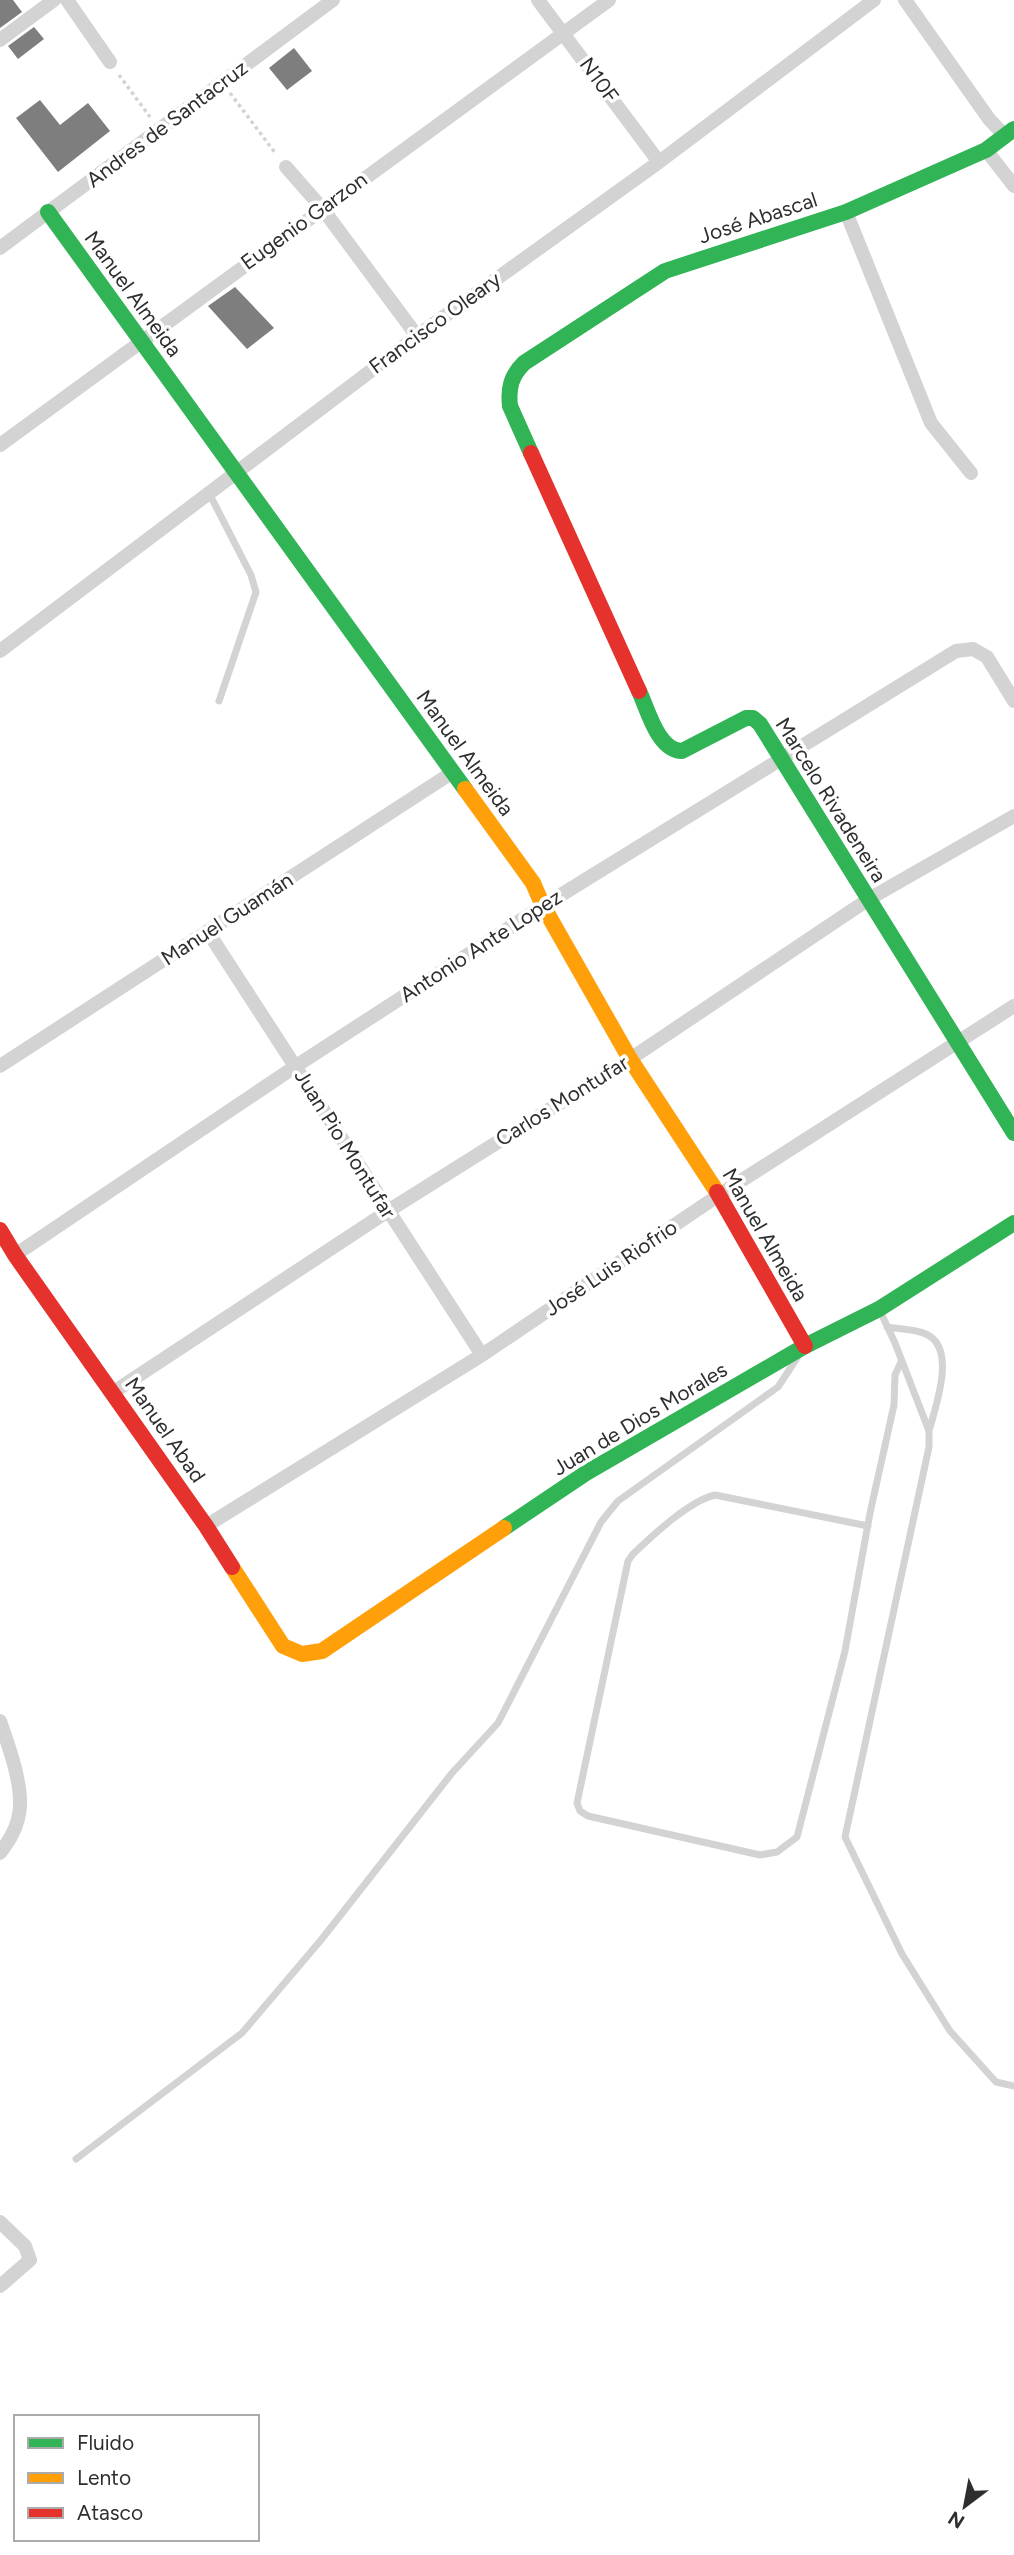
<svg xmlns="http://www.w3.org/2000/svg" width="1014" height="2555" font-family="Figtree,sans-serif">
<rect width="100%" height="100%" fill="#fff"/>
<path fill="#7e7e7e" d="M 0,0 L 13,0 L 22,12 L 0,28 Z
M 34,27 L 44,39 L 18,59 L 8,46 Z
M 294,48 L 312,71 L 287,90 L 269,68 Z
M 40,100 L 60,125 L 88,103 L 110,131 L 58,172 L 16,118 Z
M 235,287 L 274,328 L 247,349 L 208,306 Z"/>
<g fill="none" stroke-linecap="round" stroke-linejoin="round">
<path stroke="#d3d3d3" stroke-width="3.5" stroke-dasharray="3.5 3.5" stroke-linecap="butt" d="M 119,75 L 150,117
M 230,93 L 276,154"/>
<path stroke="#d3d3d3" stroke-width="7" d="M 209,493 L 251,575 L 256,592 L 219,701
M 881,1313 L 895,1343 L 929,1431 L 929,1447 L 845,1837 L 902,1954 L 950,2031 L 996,2082 L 1014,2086
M 887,1327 C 899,1329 915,1329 926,1334 C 957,1348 936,1405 929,1431
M 868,1526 L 715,1495 C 689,1501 653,1535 633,1554 L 628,1561 L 577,1803 L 580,1811 L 588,1816 L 760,1855 L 777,1852 L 797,1837 L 845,1651 L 870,1513 L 894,1405 L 895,1375 L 901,1362
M 76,2159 L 242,2033 L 321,1940 L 452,1773 L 498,1723 L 601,1522 L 618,1501 L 778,1387 L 797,1358"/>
<path stroke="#d3d3d3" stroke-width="14" d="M 67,0 L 110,62
M 538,0 L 659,162
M 905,0 L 989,119 L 1005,136
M 0,40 L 54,0
M 986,150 L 1014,186
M 286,167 L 322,208 L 417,336
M 846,212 L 931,423 L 971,473
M 0,248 L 333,0
M 0,445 L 609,0
M 0,651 L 417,336 L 659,162 L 874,0
M 208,932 L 482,1355
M 0,1066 L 453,772
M 15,1255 L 296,1066 L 543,906 L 956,651 L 973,649 L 987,657 L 1014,701
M 112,1393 L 388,1211 L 630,1059 L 869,899 L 1014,816
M 206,1526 L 482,1355 L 719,1195 L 1014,1006
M 0,1721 C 9,1747 26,1792 18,1819 C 15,1832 8,1842 0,1853
M 0,2222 L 25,2246 L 30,2260 L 0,2286"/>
<path stroke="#30b455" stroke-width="16" d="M 48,212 L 465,789
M 531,453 L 510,406 C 508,388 511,376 524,363 L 665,271 L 846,212 L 986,150 L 1014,129
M 639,691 C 648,710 658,751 682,751 L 746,718 L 753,718 L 760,724 L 1014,1133
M 504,1528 L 586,1473 L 805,1346 L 879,1309 L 1014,1223"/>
<path stroke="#ff9f0a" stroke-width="16" d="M 465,789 L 533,883 L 543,906 L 630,1059 L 717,1192
M 232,1567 L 283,1646 L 302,1654 L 322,1651 L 504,1528"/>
<path stroke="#e5322d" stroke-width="16" d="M 531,453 L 639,691
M 717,1192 L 805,1346
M 0,1230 L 15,1255 L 206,1526 L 232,1567"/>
</g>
<g text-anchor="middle" stroke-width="7" stroke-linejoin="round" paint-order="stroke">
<g font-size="21" fill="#2e2e2e" stroke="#fff">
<text transform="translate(599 80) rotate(54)" y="7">N10F</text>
<text transform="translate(167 124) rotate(-37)" y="7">Andres de Santacruz</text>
<text transform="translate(758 218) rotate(-18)" y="7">José Abascal</text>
<text transform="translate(304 221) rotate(-36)" y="7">Eugenio Garzon</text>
<text transform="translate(133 294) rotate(54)" y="7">Manuel Almeida</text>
<text transform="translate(435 323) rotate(-36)" y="7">Francisco Oleary</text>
<text transform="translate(465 753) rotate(54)" y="7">Manuel Almeida</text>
<text transform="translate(831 800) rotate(58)" y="7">Marcelo Rivadeneira</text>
<text transform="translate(227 919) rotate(-33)" y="7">Manuel Guamán</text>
<text transform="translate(481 946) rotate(-33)" y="7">Antonio Ante Lopez</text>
<text transform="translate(562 1101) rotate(-32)" y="7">Carlos Montufar</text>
<text transform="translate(345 1144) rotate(58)" y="7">Juan Pio Montufar</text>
<text transform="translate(765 1235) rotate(60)" y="7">Manuel Almeida</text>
<text transform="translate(611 1268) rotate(-34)" y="7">José Luis Riofrio</text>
<text transform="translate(640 1419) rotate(-31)" y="7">Juan de Dios Morales</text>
<text transform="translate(165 1430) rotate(55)" y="7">Manuel Abad</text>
</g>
</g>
<rect x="14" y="2415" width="245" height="126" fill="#ffffff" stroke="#ababab" stroke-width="2"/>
<rect x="28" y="2438" width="35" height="10" fill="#30b455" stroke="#ababab" stroke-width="2"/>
<text x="77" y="2450" font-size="21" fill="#2e2e2e">Fluido</text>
<rect x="28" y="2473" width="35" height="10" fill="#ff9f0a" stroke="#ababab" stroke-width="2"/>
<text x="77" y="2485" font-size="21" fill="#2e2e2e">Lento</text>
<rect x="28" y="2508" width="35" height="10" fill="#e5322d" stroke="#ababab" stroke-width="2"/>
<text x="77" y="2520" font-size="21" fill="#2e2e2e">Atasco</text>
<g transform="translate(965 2506) rotate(212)" stroke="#ffffff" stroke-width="5" paint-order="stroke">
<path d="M0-5L12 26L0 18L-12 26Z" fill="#2e2e2e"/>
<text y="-10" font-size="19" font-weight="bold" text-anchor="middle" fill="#2e2e2e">N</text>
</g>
</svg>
